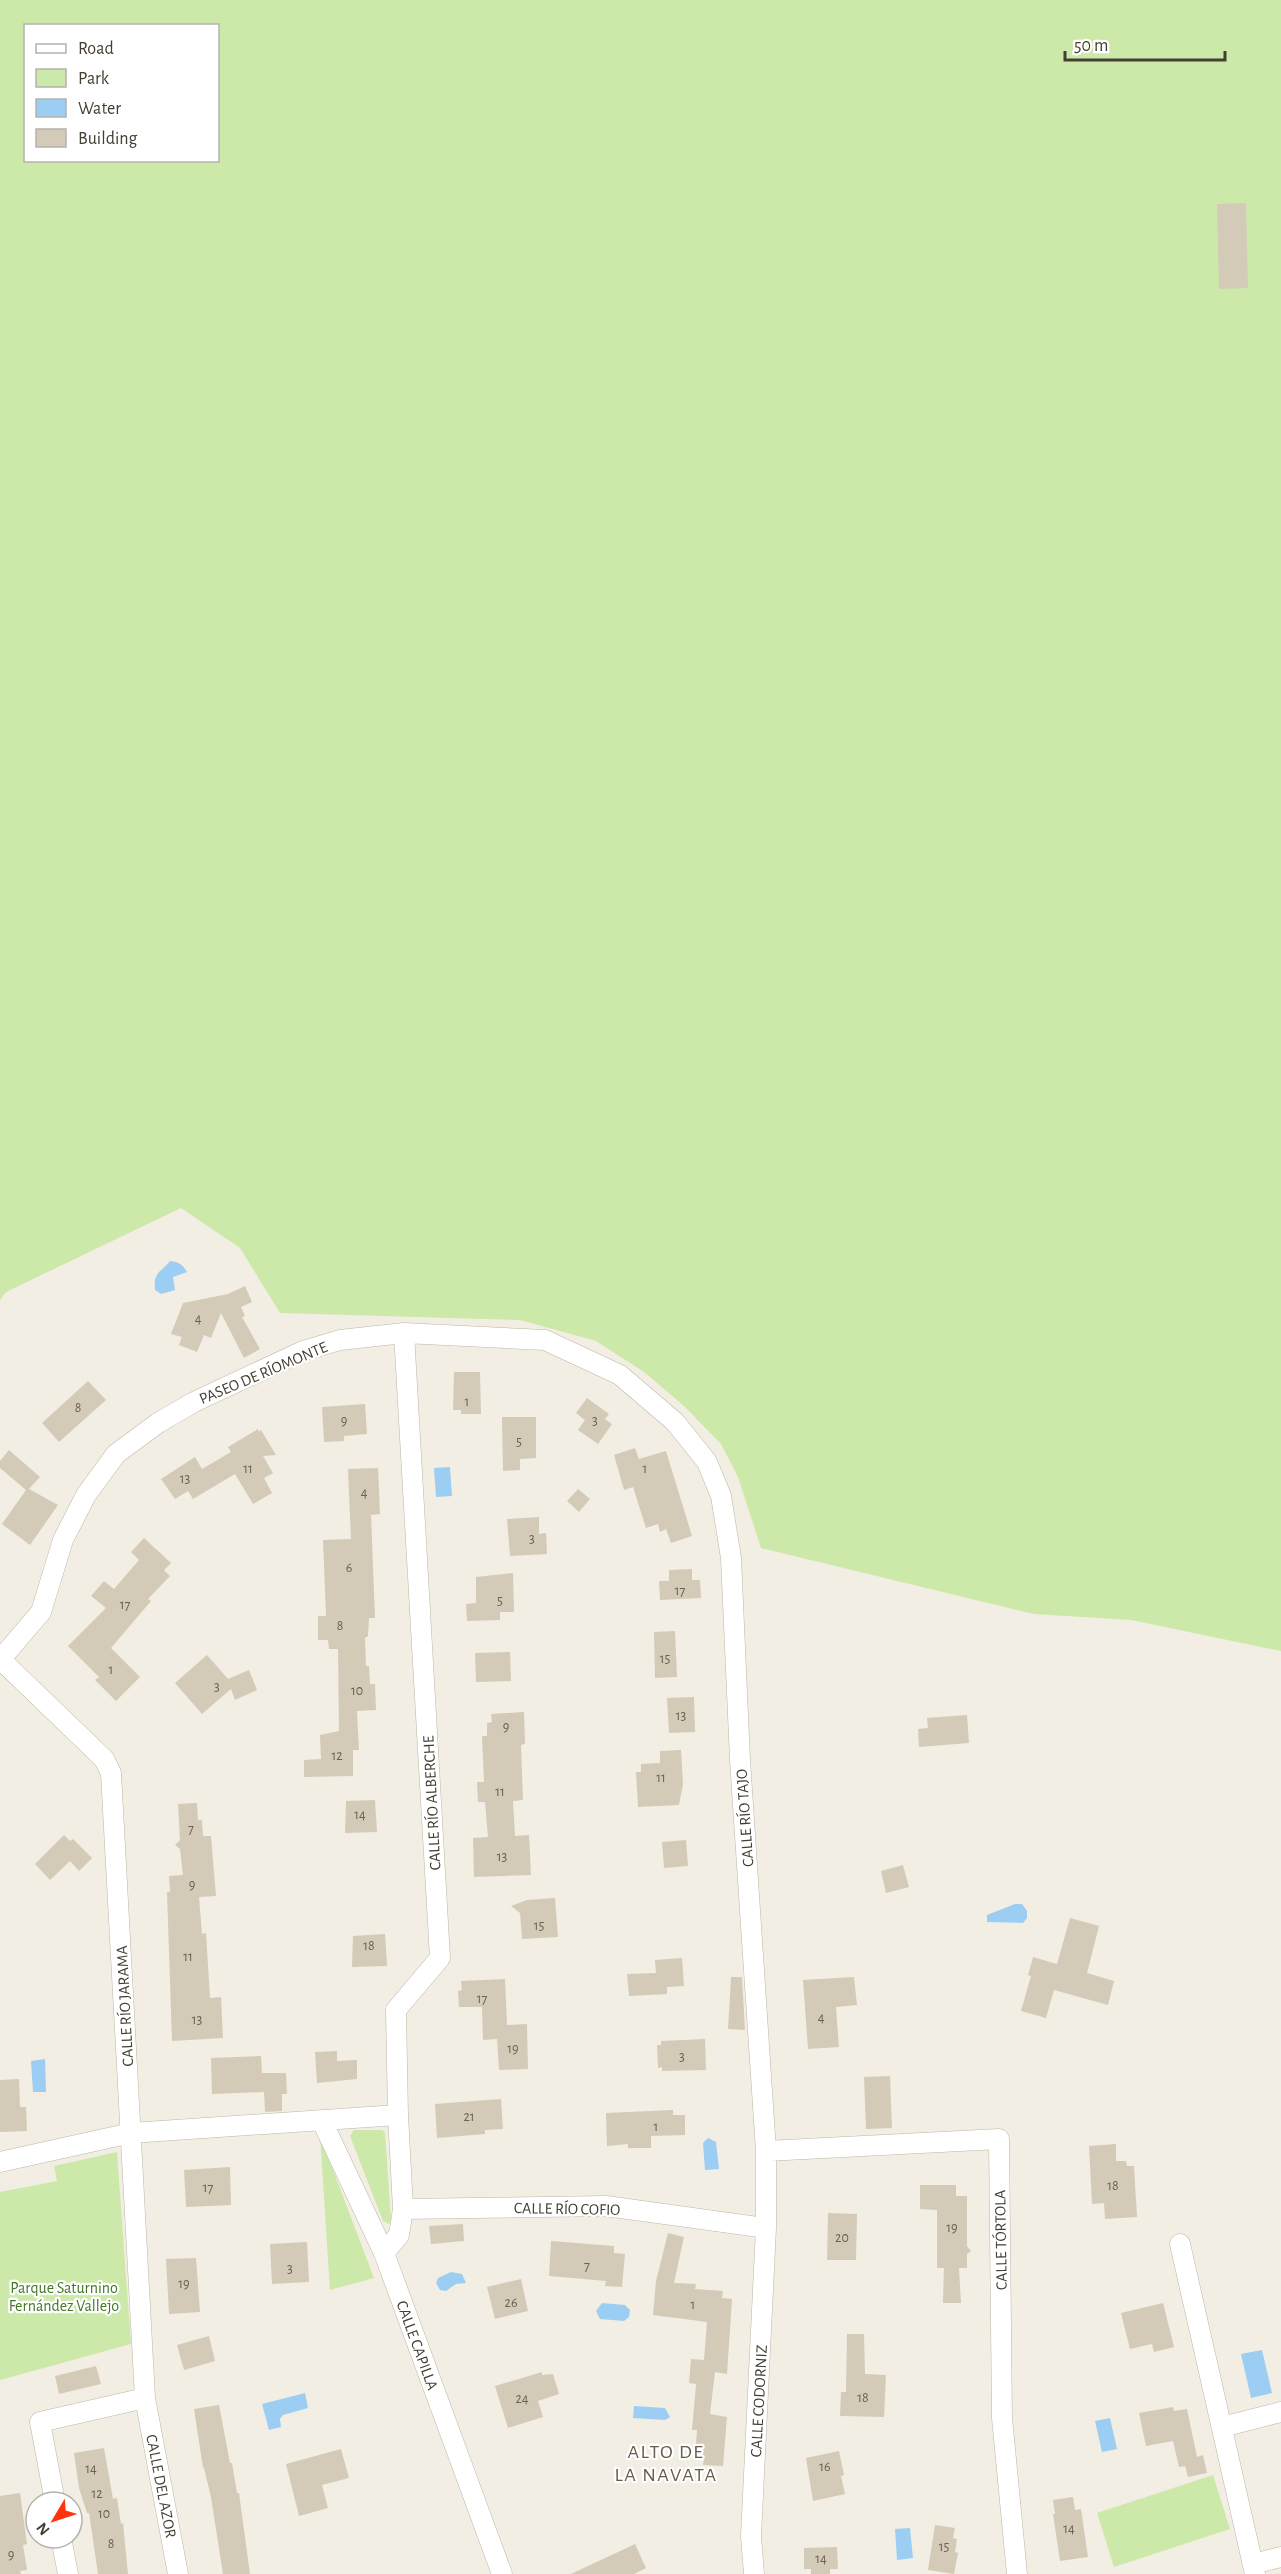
<svg xmlns="http://www.w3.org/2000/svg" width="1281" height="2574" font-family="'Alegreya Sans',sans-serif">
<rect width="100%" height="100%" fill="#f2eee3"/>
<path fill="#cce9aa" fill-rule="evenodd" d="M 0,0 L 1281,0 L 1281,1651 L 1131,1620 L 1034,1614 L 761,1548 L 738,1477 L 721,1444 L 684,1406 L 644,1372 L 596,1341 L 520,1320 L 280,1313 L 240,1248 L 181,1208 L 6,1292 L 0,1300 ZM 26,26 L 218,26 L 218,160 L 26,160 Z
M 354,2130 L 382,2130 L 385,2132 L 391,2220 L 389,2224 L 383,2221 L 350,2136 Z
M 320,2136 L 374,2278 L 330,2290 Z
M 117,2152 L 131,2344 L 0,2380 L 0,2192 L 57,2181 L 54,2166 Z
M 1213,2475 L 1230,2529 L 1114,2567 L 1097,2513 Z"/>
<path fill="#9ccef3" d="M 170,1261 C 179,1262 182,1264 187,1272 L 173,1277 L 175,1290 L 161,1294 L 155,1290 C 153,1272 161,1272 170,1261 Z
M 450,1467 L 452,1496 L 436,1497 L 434,1468 Z
M 1015,1904 L 1022,1904 L 1027,1911 L 1027,1918 L 1023,1923 L 987,1922 L 987,1915 Z
M 45,2059 L 46,2092 L 33,2092 L 31,2061 Z
M 708,2138 L 716,2142 L 719,2169 L 705,2170 L 703,2143 Z
M 451,2272 L 462,2274 L 466,2283 L 456,2284 L 446,2291 L 440,2290 L 436,2283 L 438,2278 Z
M 602,2303 L 625,2305 L 630,2310 L 629,2317 L 624,2321 L 600,2319 L 596,2311 Z
M 1262,2350 L 1272,2393 L 1251,2398 L 1241,2354 Z
M 305,2393 L 308,2408 L 283,2415 L 280,2419 L 281,2427 L 269,2430 L 262,2404 Z
M 634,2406 L 665,2408 L 670,2417 L 665,2420 L 633,2418 Z
M 1110,2418 L 1117,2449 L 1102,2452 L 1095,2421 Z
M 910,2528 L 913,2558 L 897,2560 L 895,2529 Z"/>
<path fill="#d4cab8" d="M 1246,203 L 1248,288 L 1219,289 L 1217,204 Z
M 245,1286 L 252,1302 L 241,1307 L 245,1316 L 242,1317 L 260,1349 L 244,1358 L 221,1313 L 211,1338 L 204,1335 L 197,1352 L 179,1345 L 182,1337 L 171,1334 L 183,1303 L 228,1294 Z
M 454,1372 L 480,1372 L 481,1414 L 461,1414 L 461,1410 L 453,1410 Z
M 88,1381 L 106,1400 L 59,1442 L 42,1423 Z
M 587,1398 L 609,1414 L 605,1419 L 612,1424 L 598,1444 L 578,1430 L 585,1420 L 576,1413 Z
M 365,1404 L 367,1434 L 344,1436 L 344,1441 L 324,1442 L 322,1407 Z
M 502,1417 L 536,1417 L 536,1458 L 520,1459 L 520,1470 L 503,1471 Z
M 258,1429 L 259,1432 L 261,1430 L 276,1455 L 263,1456 L 273,1473 L 264,1478 L 272,1493 L 253,1504 L 235,1474 L 193,1499 L 188,1491 L 175,1499 L 161,1479 L 195,1457 L 202,1469 L 231,1452 L 228,1447 Z
M 635,1448 L 639,1459 L 666,1451 L 692,1536 L 671,1543 L 666,1529 L 660,1532 L 658,1524 L 646,1528 L 633,1487 L 624,1490 L 614,1455 Z
M 9,1450 L 40,1477 L 29,1489 L 58,1505 L 30,1545 L 2,1524 L 26,1490 L 0,1468 L 0,1461 Z
M 378,1468 L 380,1514 L 371,1515 L 375,1618 L 369,1618 L 368,1636 L 365,1638 L 366,1666 L 369,1666 L 370,1684 L 375,1684 L 376,1710 L 357,1711 L 359,1750 L 353,1750 L 353,1776 L 304,1777 L 304,1760 L 321,1759 L 320,1735 L 339,1731 L 338,1649 L 329,1649 L 328,1640 L 318,1640 L 318,1616 L 326,1616 L 323,1540 L 351,1539 L 348,1469 Z
M 578,1489 L 590,1499 L 579,1512 L 567,1501 Z
M 539,1517 L 539,1534 L 546,1533 L 547,1554 L 510,1556 L 507,1519 Z
M 144,1538 L 171,1563 L 164,1570 L 170,1576 L 148,1599 L 151,1601 L 111,1648 L 140,1677 L 116,1701 L 95,1680 L 99,1677 L 68,1646 L 106,1608 L 91,1596 L 104,1581 L 114,1589 L 139,1560 L 131,1552 Z
M 692,1569 L 692,1580 L 700,1580 L 701,1598 L 660,1600 L 659,1581 L 669,1581 L 669,1570 Z
M 513,1573 L 514,1612 L 500,1612 L 500,1620 L 467,1621 L 466,1604 L 476,1603 L 476,1577 Z
M 675,1631 L 677,1677 L 655,1678 L 654,1632 Z
M 510,1652 L 511,1681 L 476,1682 L 475,1653 Z
M 207,1655 L 228,1679 L 249,1670 L 257,1690 L 235,1700 L 231,1689 L 202,1714 L 175,1683 Z
M 694,1697 L 695,1732 L 669,1733 L 667,1698 Z
M 524,1712 L 525,1744 L 521,1745 L 523,1800 L 513,1801 L 515,1836 L 529,1835 L 531,1875 L 474,1877 L 473,1838 L 488,1837 L 485,1802 L 478,1802 L 477,1782 L 484,1782 L 482,1736 L 487,1736 L 487,1723 L 492,1722 L 491,1714 Z
M 967,1715 L 969,1743 L 919,1747 L 918,1729 L 928,1728 L 927,1718 Z
M 681,1750 L 683,1784 L 679,1805 L 638,1807 L 636,1772 L 641,1772 L 641,1764 L 660,1763 L 660,1751 Z
M 375,1800 L 377,1832 L 345,1833 L 346,1801 Z
M 197,1803 L 198,1820 L 202,1820 L 203,1836 L 211,1836 L 216,1896 L 199,1897 L 202,1934 L 206,1933 L 210,1998 L 221,1997 L 223,2038 L 172,2041 L 167,1892 L 170,1892 L 169,1876 L 183,1875 L 180,1849 L 175,1845 L 180,1840 L 178,1804 Z
M 64,1835 L 70,1841 L 73,1839 L 92,1858 L 79,1871 L 70,1861 L 50,1880 L 35,1864 Z
M 686,1840 L 688,1866 L 664,1868 L 662,1842 Z
M 903,1865 L 909,1887 L 886,1893 L 881,1871 Z
M 555,1898 L 558,1937 L 522,1939 L 520,1913 L 511,1906 L 527,1900 Z
M 1070,1918 L 1099,1926 L 1087,1973 L 1114,1981 L 1108,2005 L 1054,1990 L 1046,2018 L 1021,2011 L 1031,1976 L 1028,1975 L 1033,1957 L 1057,1964 Z
M 385,1934 L 387,1966 L 352,1967 L 353,1936 Z
M 682,1958 L 684,1986 L 667,1987 L 667,1994 L 629,1996 L 627,1974 L 656,1973 L 655,1960 Z
M 731,1977 L 742,1977 L 745,2030 L 728,2029 Z
M 854,1977 L 857,2005 L 836,2007 L 839,2047 L 808,2049 L 803,1980 Z
M 505,1979 L 507,2025 L 527,2024 L 528,2069 L 499,2070 L 497,2039 L 483,2040 L 482,2007 L 459,2007 L 458,1991 L 462,1990 L 461,1981 Z
M 705,2039 L 706,2070 L 662,2071 L 662,2067 L 658,2068 L 657,2045 L 661,2045 L 661,2041 Z
M 337,2051 L 337,2061 L 357,2060 L 357,2079 L 317,2083 L 315,2052 Z
M 261,2056 L 262,2073 L 286,2073 L 287,2094 L 282,2094 L 282,2111 L 265,2112 L 264,2092 L 212,2094 L 211,2058 Z
M 890,2076 L 892,2128 L 866,2129 L 864,2077 Z
M 19,2079 L 20,2107 L 26,2107 L 27,2131 L 0,2132 L 0,2080 Z
M 501,2099 L 503,2129 L 485,2130 L 485,2134 L 437,2138 L 435,2104 Z
M 673,2110 L 673,2115 L 685,2115 L 685,2135 L 651,2136 L 651,2148 L 628,2148 L 628,2144 L 607,2146 L 606,2113 Z
M 1116,2144 L 1116,2161 L 1126,2161 L 1127,2166 L 1134,2166 L 1137,2217 L 1105,2219 L 1104,2203 L 1092,2204 L 1089,2146 Z
M 230,2167 L 231,2205 L 186,2207 L 184,2170 Z
M 920,2185 L 956,2185 L 956,2196 L 967,2196 L 967,2246 L 971,2251 L 967,2254 L 967,2268 L 959,2268 L 961,2303 L 943,2303 L 944,2268 L 937,2268 L 937,2210 L 920,2209 Z
M 828,2213 L 857,2214 L 856,2260 L 827,2260 Z
M 463,2224 L 464,2241 L 431,2244 L 429,2226 Z
M 668,2233 L 684,2237 L 674,2283 L 696,2284 L 695,2289 L 723,2291 L 722,2298 L 732,2299 L 727,2374 L 715,2372 L 710,2414 L 727,2417 L 723,2466 L 703,2465 L 704,2458 L 699,2458 L 700,2445 L 696,2444 L 697,2430 L 692,2430 L 696,2384 L 689,2383 L 691,2359 L 704,2360 L 707,2322 L 653,2315 L 656,2281 Z
M 551,2241 L 614,2246 L 614,2253 L 625,2254 L 622,2287 L 605,2286 L 606,2281 L 549,2276 Z
M 307,2242 L 309,2282 L 272,2284 L 270,2244 Z
M 196,2258 L 200,2312 L 169,2314 L 166,2259 Z
M 521,2279 L 528,2311 L 495,2319 L 487,2287 Z
M 1163,2303 L 1174,2347 L 1154,2352 L 1152,2344 L 1130,2349 L 1121,2313 Z
M 847,2334 L 864,2334 L 865,2374 L 886,2375 L 884,2417 L 840,2416 L 841,2392 L 846,2392 Z
M 209,2336 L 215,2361 L 184,2370 L 177,2345 Z
M 96,2366 L 101,2384 L 59,2394 L 55,2376 Z
M 542,2372 L 542,2375 L 553,2374 L 559,2394 L 538,2401 L 543,2417 L 508,2428 L 495,2386 Z
M 219,2405 L 230,2463 L 232,2463 L 237,2493 L 239,2493 L 250,2574 L 223,2574 L 211,2497 L 204,2468 L 203,2468 L 194,2409 Z
M 1173,2407 L 1174,2411 L 1187,2409 L 1197,2457 L 1203,2455 L 1207,2473 L 1188,2477 L 1185,2466 L 1179,2467 L 1173,2441 L 1146,2446 L 1139,2413 Z
M 104,2448 L 113,2499 L 117,2498 L 121,2524 L 123,2523 L 128,2574 L 98,2574 L 89,2513 L 87,2513 L 79,2488 L 74,2453 Z
M 341,2449 L 349,2478 L 322,2485 L 328,2508 L 299,2516 L 286,2464 Z
M 839,2451 L 844,2475 L 841,2476 L 845,2494 L 813,2501 L 806,2458 Z
M 20,2493 L 27,2544 L 23,2545 L 27,2570 L 20,2571 L 21,2574 L 0,2574 L 0,2496 Z
M 1073,2497 L 1075,2510 L 1081,2509 L 1088,2557 L 1060,2561 L 1053,2514 L 1055,2514 L 1053,2500 Z
M 935,2525 L 955,2528 L 953,2538 L 957,2539 L 955,2552 L 958,2553 L 954,2574 L 928,2570 Z
M 635,2544 L 646,2568 L 634,2574 L 571,2574 Z
M 837,2547 L 838,2569 L 830,2569 L 830,2574 L 811,2574 L 811,2569 L 804,2569 L 804,2548 Z"/>
<g fill="none" stroke-linecap="round" stroke-linejoin="round">
<defs>
<path id="minor" d="M 0,1659 L 104,1759 L 111,1773 L 145,2398 L 178,2574
M 0,1660 L 41,1612 L 63,1540 L 86,1495 L 116,1454 L 158,1423 L 194,1402 L 303,1351 L 340,1340 L 404,1333 L 545,1340 L 620,1375 L 675,1422 L 707,1462 L 721,1496 L 731,1558 L 740,1760 L 766,2151 L 766,2228 L 751,2536 L 754,2574
M 322,2121 L 384,2253 L 502,2574
M 766,2151 L 999,2139 L 1002,2418 L 1017,2574
M 0,2162 L 131,2133 L 398,2115
M 403,2209 L 606,2206 L 766,2228
M 1180,2244 L 1255,2574
M 384,2253 L 399,2235 L 403,2209 L 398,2115 L 396,2010 L 440,1958 L 404,1333
M 1222,2427 L 1281,2412
M 55,2502 L 40,2422 L 145,2398
M 61,2538 L 68,2574
M 1253,2564 L 1281,2557"/>
</defs>
<use href="#minor" stroke="#beb6a6" stroke-width="21"/>
<use href="#minor" stroke="#fff" stroke-width="20"/>
</g>
<g text-anchor="middle" stroke-width="4.5" stroke-linejoin="round" paint-order="stroke">
<g font-size="14" fill="#686154">
<text x="198" y="1323">4</text>
<text x="467" y="1406">1</text>
<text x="78" y="1412">8</text>
<text x="344" y="1425">9</text>
<text x="595" y="1425">3</text>
<text x="519" y="1446">5</text>
<text x="248" y="1473">11</text>
<text x="645" y="1473">1</text>
<text x="185" y="1483">13</text>
<text x="364" y="1497">4</text>
<text x="532" y="1543">3</text>
<text x="349" y="1572">6</text>
<text x="680" y="1595">17</text>
<text x="500" y="1605">5</text>
<text x="125" y="1609">17</text>
<text x="340" y="1630">8</text>
<text x="665" y="1663">15</text>
<text x="111" y="1674">1</text>
<text x="217" y="1691">3</text>
<text x="357" y="1695">10</text>
<text x="681" y="1720">13</text>
<text x="506" y="1731">9</text>
<text x="337" y="1760">12</text>
<text x="661" y="1782">11</text>
<text x="500" y="1796">11</text>
<text x="360" y="1819">14</text>
<text x="191" y="1833">7</text>
<text x="502" y="1861">13</text>
<text x="192" y="1889">9</text>
<text x="539" y="1930">15</text>
<text x="369" y="1950">18</text>
<text x="188" y="1961">11</text>
<text x="482" y="2003">17</text>
<text x="821" y="2022">4</text>
<text x="197" y="2024">13</text>
<text x="513" y="2053">19</text>
<text x="682" y="2061">3</text>
<text x="469" y="2121">21</text>
<text x="656" y="2131">1</text>
<text x="1113" y="2190">18</text>
<text x="208" y="2192">17</text>
<text x="952" y="2232">19</text>
<text x="842" y="2242">20</text>
<text x="587" y="2270">7</text>
<text x="290" y="2273">3</text>
<text x="184" y="2288">19</text>
<text x="511" y="2307">26</text>
<text x="693" y="2309">1</text>
<text x="863" y="2402">18</text>
<text x="522" y="2403">24</text>
<text x="825" y="2471">16</text>
<text x="91" y="2473">14</text>
<text x="97" y="2498">12</text>
<text x="104" y="2518">10</text>
<text x="1069" y="2533">14</text>
<text x="111" y="2548">8</text>
<text x="944" y="2551">15</text>
<text x="11" y="2559">9</text>
<text x="821" y="2563">14</text>
</g>
<g font-size="16" fill="#443e33" stroke="#fff">
<text transform="translate(263 1372) rotate(-23)" y="6">PASEO DE RÍOMONTE</text>
<text transform="translate(431 1803) rotate(-93)" y="6">CALLE RÍO ALBERCHE</text>
<text transform="translate(744 1818) rotate(-94)" y="6">CALLE RÍO TAJO</text>
<text transform="translate(124 2006) rotate(-93)" y="6">CALLE RÍO JARAMA</text>
<text transform="translate(567 2208) rotate(1)" y="6">CALLE RÍO COFIO</text>
<text transform="translate(1000 2240) rotate(-91)" y="6">CALLE TÓRTOLA</text>
<text transform="translate(418 2345) rotate(70)" y="6">CALLE CAPILLA</text>
<text transform="translate(758 2401) rotate(-87)" y="6">CALLE CODORNIZ</text>
<text transform="translate(162 2486) rotate(79)" y="6">CALLE DEL AZOR</text>
</g>
<g font-size="16" fill="#437825" stroke="#fff">
<text x="64" y="2293">Parque Saturnino<tspan x="64" dy="18">Fernández Vallejo</tspan></text>
</g>
<g font-size="20" letter-spacing="1.5" fill="#685c4a" stroke="#fff">
<text x="666" y="2458">ALTO DE<tspan x="666" dy="23">LA NAVATA</tspan></text>
</g>
</g>
<rect x="24" y="24" width="195" height="138" fill="#ffffff" stroke="#b4b2ad" stroke-width="1.5"/>
<rect x="36" y="44" width="30" height="9" fill="#ffffff" stroke="#b4b2ad" stroke-width="1.5"/>
<text x="78" y="54" font-size="18" fill="#443e33">Road</text>
<rect x="36" y="69" width="30" height="18" fill="#cce9aa" stroke="#b4b2ad" stroke-width="1.5"/>
<text x="78" y="84" font-size="18" fill="#443e33">Park</text>
<rect x="36" y="99" width="30" height="18" fill="#9ccef3" stroke="#b4b2ad" stroke-width="1.5"/>
<text x="78" y="114" font-size="18" fill="#443e33">Water</text>
<rect x="36" y="129" width="30" height="18" fill="#d4cab8" stroke="#b4b2ad" stroke-width="1.5"/>
<text x="78" y="144" font-size="18" fill="#443e33">Building</text>
<g transform="translate(54 2520) rotate(231)"><circle r="28" fill="#ffffff" stroke="#b4b2ad" stroke-width="1.5"/>
<path d="M0-4.5L10 22L0 15L-10 22Z" fill="#ff340e"/>
<text y="-9" font-size="16" font-weight="bold" text-anchor="middle" fill="#443e33">N</text>
</g>
<path d="M1065 51v9h160v-9" fill="none" stroke="#443e33" stroke-width="3"/>
<text x="1074" y="51" font-size="18" fill="#443e33" stroke="#ffffff" stroke-width="4.5" paint-order="stroke">50 m</text>
</svg>
